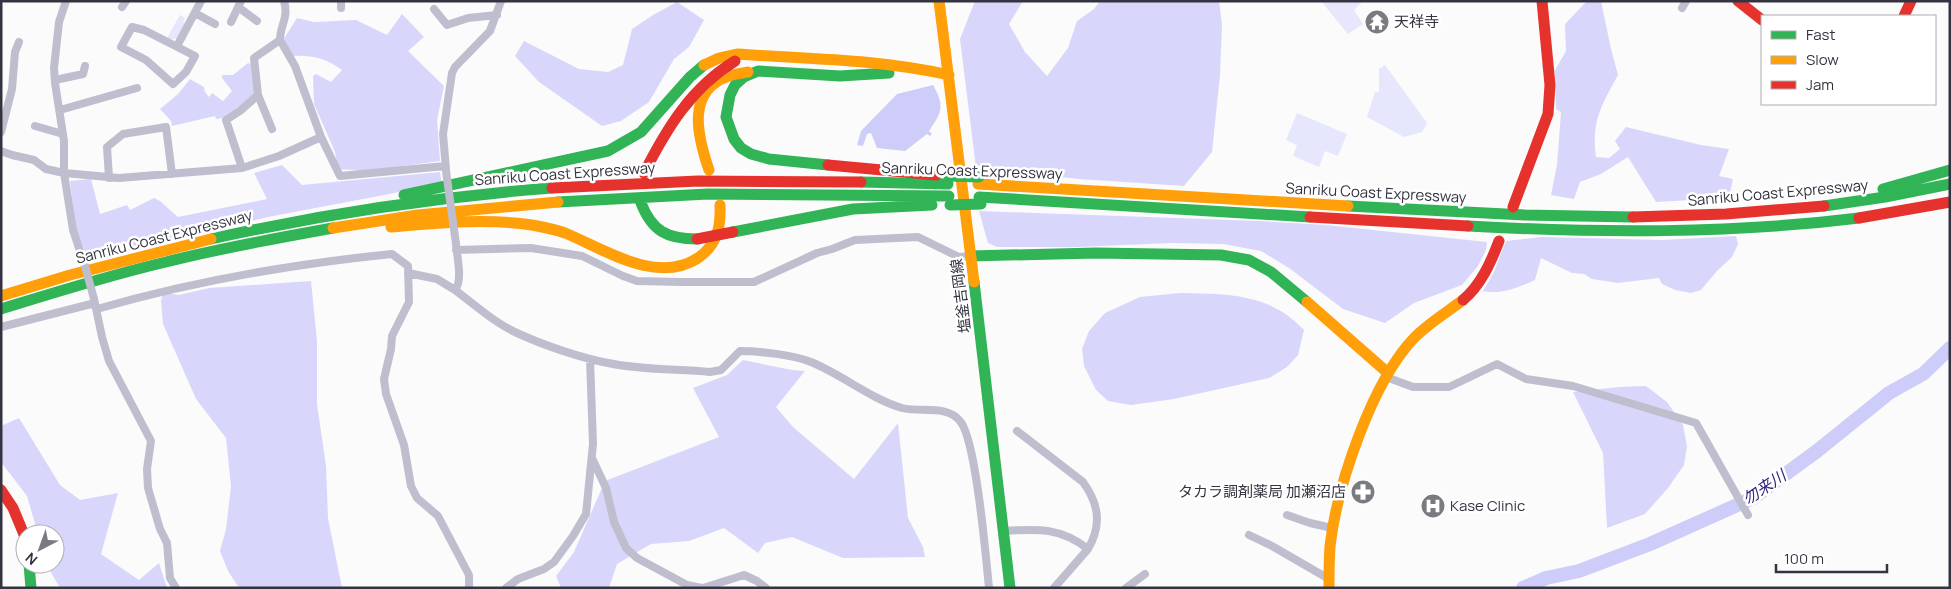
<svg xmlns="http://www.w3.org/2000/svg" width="1951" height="589" font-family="Manrope,'Noto Sans JP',sans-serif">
<rect width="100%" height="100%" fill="#fbfbfb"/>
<path fill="#e6e6fd" d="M 1321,1 L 1363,1 L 1354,10 L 1363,24 L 1348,34 Z
M 180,15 L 185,18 L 183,22 L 185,23 L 177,38 L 171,40 L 167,38 Z
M 1385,65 L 1427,123 L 1422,132 L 1404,137 L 1367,117 L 1375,92 L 1379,92 L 1379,69 Z
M 1297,113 L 1347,134 L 1338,156 L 1325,151 L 1319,167 L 1293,156 L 1297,145 L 1286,140 Z"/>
<path fill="#d8d7fb" d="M 975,1 L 1023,1 L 1009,24 L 1025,52 L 1047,76 L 1068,48 L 1077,21 L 1094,9 L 1100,1 L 1219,1 L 1222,25 L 1220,75 L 1212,152 L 1184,186 L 1079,179 L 976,168 L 960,39 Z
M 1587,1 L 1601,1 L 1611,49 L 1618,75 C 1602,104 1591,122 1596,157 L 1609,158 L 1620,149 L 1615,141 L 1626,127 L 1701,145 L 1729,149 L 1719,176 L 1733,179 L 1730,193 L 1692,200 L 1656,202 L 1628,157 L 1601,174 L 1580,182 L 1574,199 L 1551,195 L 1557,165 L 1561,112 L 1556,109 L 1555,70 L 1566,51 L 1565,24 Z
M 677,2 L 704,20 L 689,47 L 674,59 L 649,102 L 621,121 L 602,126 L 539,82 L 515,56 L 524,41 L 579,69 L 608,72 L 623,65 L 632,29 L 653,15 Z
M 402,14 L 424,37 L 408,51 L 444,86 L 437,120 L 440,161 L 367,171 L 338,169 L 335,152 L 314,104 L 313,76 L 316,74 L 331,82 L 342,70 C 327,59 312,55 293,56 L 283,40 L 297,18 L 314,22 L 356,20 L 387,35 Z
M 248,63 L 251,64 L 255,93 C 244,104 232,118 216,119 L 215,116 L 172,126 L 171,121 L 160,109 L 178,94 L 190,79 L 204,87 L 205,92 L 209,97 L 212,93 L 223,101 L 232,91 L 222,78 L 222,75 L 233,75 Z
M 282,165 L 302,185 L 440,172 L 442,184 L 268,217 L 89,260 L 76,231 L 70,181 L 91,179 L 100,214 L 127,205 L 130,210 L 154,198 L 160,201 L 178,217 L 267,199 L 254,173 Z
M 979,211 L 1259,221 L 1326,225 L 1487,242 L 1486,250 L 1478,266 L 1462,285 L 1414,303 L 1385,323 L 1343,309 L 1289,268 L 1261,251 L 1223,244 L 1173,243 L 1077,247 L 997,247 L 988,243 Z
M 1736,236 L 1738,244 L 1732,257 L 1717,271 L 1701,290 L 1691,293 L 1675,290 L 1662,284 L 1659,278 L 1618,283 L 1592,279 L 1584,274 L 1572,273 L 1541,258 L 1535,280 C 1520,287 1500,295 1483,291 L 1493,274 L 1506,241 L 1541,237 L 1663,240 Z
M 311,281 L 317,341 L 317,404 L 326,466 L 328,518 L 342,588 L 239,588 L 228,571 L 220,551 L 226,529 L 231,486 L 226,438 L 196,399 L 163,324 L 161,301 L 163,292 L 179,295 L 209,288 Z
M 1180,293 C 1227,294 1270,293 1304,330 L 1298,355 L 1287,367 L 1269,378 L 1174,399 L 1131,405 L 1108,401 L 1096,390 L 1084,366 L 1082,349 L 1089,331 L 1105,313 L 1140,297 Z
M 743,360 L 792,370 L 805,371 L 776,407 L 793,427 L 854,479 L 898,423 L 908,518 L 923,547 L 925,557 L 843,558 L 792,537 L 765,543 L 758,553 L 724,528 L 689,541 L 651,544 L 617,564 L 609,588 L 561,588 L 556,576 L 574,552 L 605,481 L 719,437 L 693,388 L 727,375 Z
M 1646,386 L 1667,402 L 1683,425 L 1687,446 L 1684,465 L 1668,488 L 1645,514 L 1607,528 L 1603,453 L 1573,392 L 1619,387 Z
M 19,418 L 60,485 L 80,500 L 118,493 L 101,554 L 139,580 L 159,563 L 167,588 L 60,588 L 46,564 L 55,564 L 55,534 L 38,534 L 27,496 L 1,462 L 1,426 Z"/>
<path fill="#cecdfa" d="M 933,85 C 945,106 942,112 929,131 L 932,134 L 930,136 L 927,134 L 905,151 L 877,148 L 871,133 L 867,134 L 863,146 L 857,145 L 861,131 L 897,94 Z"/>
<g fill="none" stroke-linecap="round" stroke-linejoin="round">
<path stroke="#cecdfa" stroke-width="14" d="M 1523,588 L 1546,578 L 1579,571 L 1650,544 L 1753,498 L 1817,451 L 1889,393 L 1923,374 L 1950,348"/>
<path stroke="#bebece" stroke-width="8" d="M 66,1 L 59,22 L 54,68 L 55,83 L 64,141 L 64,173 L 73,230 L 85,266
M 341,1 L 341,8
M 122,7 L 126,1
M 238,7 L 257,21
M 1682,8 L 1686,1
M 434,9 L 447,25 L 468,18 L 497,15
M 195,13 L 215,24
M 231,22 L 241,1
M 132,27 L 144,30 L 195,56 L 186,72 L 173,84 L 146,60 L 121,47 Z
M 280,40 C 280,25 289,18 284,1
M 177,46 L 201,1
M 55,80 L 83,74 L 85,66
M 60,110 L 137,88
M 35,126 L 63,134
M 272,129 L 258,95 L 254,58 L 280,40 L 295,66 L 321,137 L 340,176 L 445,166
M 1,132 L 12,89 L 15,52 L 19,42
M 1,151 L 12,155 L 34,160 L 46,169 L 64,173 L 119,178 L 242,168 L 279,156 L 321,137
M 242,168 L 226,120 L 240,111 L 258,95
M 446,169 L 443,134 L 452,73 L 455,67 L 490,31 L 501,1
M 109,178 L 107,147 L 123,134 L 166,127 L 172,174
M 456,244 C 457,257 463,281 455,290 C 475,305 495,323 517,333 C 543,345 581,358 608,363 C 641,370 677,369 710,372 L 721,370 L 740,351 C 759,351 794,355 811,362 C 843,375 869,398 902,408 C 921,413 946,404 960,421 C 976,439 986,558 989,588
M 456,250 L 531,248 L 582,256 L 623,276 L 637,281 L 681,282 L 754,282 L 817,253 L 832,249 L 855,240 L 918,237 L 959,257 L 971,256
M 408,273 L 437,279 L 455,290
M 94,299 L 102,337 L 109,361 L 151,441 L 147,469 L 148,488 L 160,529 L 167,543 L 170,578 L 176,588
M 97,309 C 194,281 292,264 392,254 L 408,266 L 409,302 L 392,336 L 391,349 L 384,379 L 386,394 L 404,445 L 411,486 L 417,498 L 438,516 L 469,575 L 469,588
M 1,327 L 95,303
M 1386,377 L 1413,387 L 1449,387 L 1497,364 L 1526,379 L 1573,386 L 1696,423 L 1748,515
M 1017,431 L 1083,482 C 1099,504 1102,525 1088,549
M 592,458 L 606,488 L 614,522 L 626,548 L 637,558 L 687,585 L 702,588
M 1287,515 L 1310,523 L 1332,528
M 1003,531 C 1037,529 1060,527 1088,549 L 1054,588
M 1249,535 L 1272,546 L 1329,579
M 506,588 L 518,579 L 544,569 L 554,562 L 573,536 L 586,514 L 593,444 L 590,359
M 703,588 L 744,575 L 757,581 L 766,588
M 1126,588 L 1145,574"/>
<path stroke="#30b455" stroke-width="11" d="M 828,165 L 769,159 L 751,154 L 741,148 L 734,139 L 726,117 L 730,95 L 735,85 L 744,77 L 758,71 L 840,76 L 889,73
M 861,182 L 948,184
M 1883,189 L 1950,170
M 404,195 L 608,151 L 641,132 L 690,77 L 704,65
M 979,197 L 1310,217
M 558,202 L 708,194 L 949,196
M 641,203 C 652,231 667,239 697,239
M 1348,206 L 1525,215 L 1633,217
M 1824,206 L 1885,197 L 1950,184
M 1468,226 C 1599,233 1729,234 1859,218
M 733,232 L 853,209 L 932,205
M 211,239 C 323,214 437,197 552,188
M 971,256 L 1096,253 L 1221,255 L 1249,260 L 1271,272 L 1307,302
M 974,282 L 1010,588
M 1,309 C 56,292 110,275 166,262 C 221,248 277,238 333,228
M 29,564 L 31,588"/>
<path stroke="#ff9f0a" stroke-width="11" d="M 939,1 L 974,282
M 704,65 L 719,58 L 737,54 C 808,59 879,59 949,75
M 709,170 C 698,138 685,90 729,76 C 735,74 742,73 748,72
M 978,184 L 1348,206
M 391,227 C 437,223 485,218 532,225 C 543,227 554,229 565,233 C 604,249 656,285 698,258 C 717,245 721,227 720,205
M 333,228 L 418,215 L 558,202
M 1,296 L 70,275 L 211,239
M 1307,302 L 1388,373
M 1329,588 C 1329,574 1329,560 1330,546 C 1337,486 1372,381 1415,337 C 1429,323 1447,312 1463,300"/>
<path stroke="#e5322d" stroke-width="11" d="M 1738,1 L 1762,20
M 1904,16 L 1911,1
M 828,165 L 936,175
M 644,173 C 667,128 691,88 735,61
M 552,188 L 698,181 L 861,182
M 1513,207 L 1548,114 L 1550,85 L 1542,1
M 1310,217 L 1468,226
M 1633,217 L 1726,214 L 1824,206
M 1859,218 L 1950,202
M 1463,300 C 1481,285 1491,262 1499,241
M 1,490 L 13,508 L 25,537"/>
<path stroke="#bebece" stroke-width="8" d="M 446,171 L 456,244
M 85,266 L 94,299"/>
<path stroke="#30b455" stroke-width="11" d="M 949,176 L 979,177
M 950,205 L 981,204"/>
<path stroke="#e5322d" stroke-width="11" d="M 697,239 L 733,232"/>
</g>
<defs>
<symbol id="temple-disc" viewBox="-11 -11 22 22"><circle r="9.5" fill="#7a7a81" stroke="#fff"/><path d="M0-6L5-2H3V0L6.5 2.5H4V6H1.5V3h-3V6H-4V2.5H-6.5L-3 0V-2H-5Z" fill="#fff"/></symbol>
<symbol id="pharmacy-disc" viewBox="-11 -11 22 22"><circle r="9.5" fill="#7a7a81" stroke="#fff"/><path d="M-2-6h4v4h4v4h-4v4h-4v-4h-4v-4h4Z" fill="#fff"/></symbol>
<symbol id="hospital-disc" viewBox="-11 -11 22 22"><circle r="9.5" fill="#7a7a81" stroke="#fff"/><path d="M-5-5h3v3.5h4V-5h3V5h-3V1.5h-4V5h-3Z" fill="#fff"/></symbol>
</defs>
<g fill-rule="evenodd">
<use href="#temple-disc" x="1363" y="8" width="28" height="28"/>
<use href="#pharmacy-disc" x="1349" y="478" width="28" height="28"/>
<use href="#hospital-disc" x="1419" y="492" width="28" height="28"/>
</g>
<g text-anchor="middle" stroke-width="5" stroke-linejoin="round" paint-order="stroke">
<g font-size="15" fill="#343440" stroke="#fff" text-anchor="start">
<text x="1394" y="27">天祥寺</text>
<text x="1346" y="497" text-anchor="end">タカラ調剤薬局 加瀬沼店</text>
<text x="1450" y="511">Kase Clinic</text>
</g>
<g font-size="15" fill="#343440" stroke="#fff">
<text transform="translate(972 171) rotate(2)" y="5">Sanriku Coast Expressway</text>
<text transform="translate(565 174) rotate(-4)" y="5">Sanriku Coast Expressway</text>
<text transform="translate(1376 193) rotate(3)" y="5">Sanriku Coast Expressway</text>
<text transform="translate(1778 193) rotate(-5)" y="5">Sanriku Coast Expressway</text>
<text transform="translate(164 237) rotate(-14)" y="5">Sanriku Coast Expressway</text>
<text transform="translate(961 296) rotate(-97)" y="5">塩釜吉岡線</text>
</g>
<g font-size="16" font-style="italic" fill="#34237d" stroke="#fff">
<text transform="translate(1764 487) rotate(-34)" y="6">勿来川</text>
</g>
</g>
<rect width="1951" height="589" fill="none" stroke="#343440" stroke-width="5"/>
<rect x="1761" y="15" width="175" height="90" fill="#ffffff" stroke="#aeaeb3"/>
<rect x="1771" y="31" width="25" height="8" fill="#30b455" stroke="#aeaeb3"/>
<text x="1806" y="40" font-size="15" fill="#343440">Fast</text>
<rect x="1771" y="56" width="25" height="8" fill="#ff9f0a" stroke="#aeaeb3"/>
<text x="1806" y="65" font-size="15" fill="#343440">Slow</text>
<rect x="1771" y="81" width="25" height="8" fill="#e5322d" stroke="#aeaeb3"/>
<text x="1806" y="90" font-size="15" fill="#343440">Jam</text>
<g transform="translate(40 549) rotate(221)"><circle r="24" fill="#ffffff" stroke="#aeaeb3"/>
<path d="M0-4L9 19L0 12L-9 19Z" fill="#7a7a81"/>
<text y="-8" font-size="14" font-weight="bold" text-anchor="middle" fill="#343440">N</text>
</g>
<path d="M1776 564v8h111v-8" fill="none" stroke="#343440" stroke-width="2.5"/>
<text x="1784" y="564" font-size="15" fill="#343440" stroke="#ffffff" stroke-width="4" paint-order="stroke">100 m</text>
</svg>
